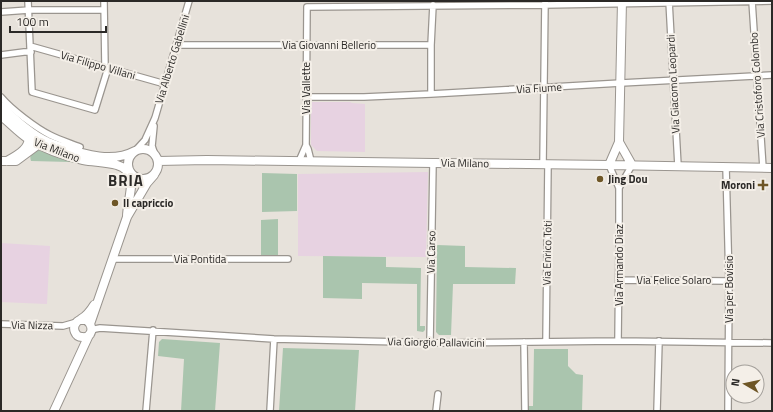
<svg xmlns="http://www.w3.org/2000/svg" width="773" height="412" font-family="'Titillium Web',sans-serif">
<rect width="100%" height="100%" fill="#e7e2db"/>
<path fill="#e7d2e1" d="M 311,102 L 350,102 L 352,103 L 365,104 L 365,152 L 317,151 L 311,145 Z
M 428,172 L 426,257 L 298,256 L 298,174 Z
M 1,243 L 50,246 L 47,304 L 1,302 Z"/>
<path fill="#aac5ae" d="M 36,149 L 43,149 L 84,164 L 70,162 L 31,161 C 29,155 32,153 36,149 Z
M 262,173 L 297,174 L 297,211 L 262,212 Z
M 278,219 L 278,255 L 261,255 L 261,220 Z
M 437,245 L 465,246 L 465,267 L 516,268 L 515,284 L 453,284 L 451,335 L 439,335 L 436,332 Z
M 323,256 L 386,257 L 386,267 L 421,268 L 420,326 L 425,326 L 425,330 L 423,332 L 417,331 L 417,284 L 362,283 L 362,299 L 323,298 Z
M 162,339 L 220,343 L 215,411 L 181,411 L 184,359 L 158,356 L 159,342 Z
M 283,348 L 359,350 L 355,411 L 279,411 Z
M 534,349 L 568,349 L 568,366 L 576,374 L 583,375 L 582,411 L 528,411 L 528,406 L 533,406 Z"/>
<g fill="none" stroke-linecap="round" stroke-linejoin="round">
<defs>
<path id="street" d="M 28,1 L 32,92 L 95,110 L 108,68
M 104,1 L 105,67
M 669,1 L 678,166
M 752,1 L 763,168
M 1,12 L 29,10 L 104,10
M 177,45 L 431,45 L 431,94
M 431,45 L 433,5
M 30,46 L 165,84
M 1,55 L 24,52 L 31,52
M 1,97 C 11,109 36,128 50,135 C 60,140 70,143 80,147
M 306,97 L 364,97 L 431,94 L 621,83 L 772,75
M 154,126 L 152,146 L 155,155
M 306,145 L 308,149 L 311,161
M 135,151 L 145,140 L 155,118 L 189,1
M 299,161 L 306,145 L 307,7 L 544,5 L 772,1
M 543,164 L 545,1
M 609,165 L 619,188 L 619,253 L 618,341
M 726,167 L 729,281 L 728,411
M 619,188 L 632,165
M 113,259 L 288,259
M 619,280 L 729,281
M 1,324 L 63,326 L 77,322
M 91,331 L 95,329 L 100,328 L 274,339 L 444,343 L 618,341 L 772,343
M 430,342 L 433,163
M 524,342 L 525,411
M 546,342 L 548,164
M 146,411 L 153,330
M 270,411 L 274,339
M 436,411 L 438,394
M 657,411 L 659,341"/>
<path id="secondary" d="M 1,106 C 15,119 30,134 48,142 C 53,144 58,146 63,147 C 85,155 113,163 135,151
M 1,116 C 10,123 18,132 27,138 C 43,148 64,156 83,160 C 94,162 105,162 117,165 L 122,167 L 130,173 C 134,187 127,202 127,217
M 619,142 L 632,165
M128 164a15 15 0 1 1 30 0a15 15 0 1 1-30 0Z
M 1,161 L 16,161 L 39,144
M 7,161 C 16,156 32,148 28,135
M 158,161 L 207,160 L 433,163 L 609,165 L 772,168
M 609,165 L 619,142 L 622,1
M 81,320 L 86,320 C 95,326 92,339 82,337 C 75,337 72,328 76,323 C 78,320 79,321 81,319 C 86,316 91,310 94,305
M 90,324 L 127,217 L 147,183 L 154,175
M 54,411 L 89,335"/>
</defs>
<use href="#street" stroke="#9a958f" stroke-width="8"/>
<use href="#secondary" stroke="#9a958f" stroke-width="10"/>
<use href="#street" stroke="#fff" stroke-width="5.5"/>
<use href="#secondary" stroke="#fff" stroke-width="8"/>
</g>
<g fill="#6e5626" stroke="#f4efe8" stroke-width="1.5">
<circle cx="600" cy="179" r="4"/>
<path d="M761 179h4v4h4v4h-4v4h-4v-4h-4v-4h4z"/>
<circle cx="115" cy="203" r="4"/>
</g>
<g text-anchor="middle" stroke-width="4" stroke-linejoin="round" paint-order="stroke">
<g font-size="11" fill="#2b2927" stroke="#f4efe8">
<text x="329" y="49">Via Giovanni Bellerio</text>
<text transform="translate(172 59) rotate(-73)" y="4">Via Alberto Gabellini</text>
<text transform="translate(98 65) rotate(16)" y="4">Via Filippo Villani</text>
<text transform="translate(673 84) rotate(-93)" y="4">Via Giacomo Leopardi</text>
<text transform="translate(757 85) rotate(-94)" y="4">Via Cristoforo Colombo</text>
<text transform="translate(306 88) rotate(-90)" y="4">Via Vallette</text>
<text transform="translate(539 88) rotate(-3)" y="4">Via Fiume</text>
<text transform="translate(57 150) rotate(21)" y="4">Via Milano</text>
<text transform="translate(465 163) rotate(1)" y="4">Via Milano</text>
<text transform="translate(431 252) rotate(-89)" y="4">Via Carso</text>
<text transform="translate(547 253) rotate(-89)" y="4">Via Enrico Toti</text>
<text x="200" y="263">Via Pontida</text>
<text transform="translate(619 265) rotate(-90)" y="4">Via Armando Diaz</text>
<text x="674" y="284">Via Felice Solaro</text>
<text transform="translate(729 289) rotate(-90)" y="4">Via per Bovisio</text>
<text transform="translate(32 325) rotate(1)" y="4">Via Nizza</text>
<text transform="translate(436 342) rotate(1)" y="4">Via Giorgio Pallavicini</text>
</g>
<g font-size="11" font-weight="bold" fill="#2b2927" stroke="#f4efe8" text-anchor="start">
<text x="608" y="183">Jing Dou</text>
<text x="755" y="189" text-anchor="end">Moroni</text>
<text x="123" y="207">Il capriccio</text>
</g>
<g font-size="15" font-weight="bold" letter-spacing="1" fill="#2b2927" stroke="#f4efe8">
<text x="126" y="186">BRIA</text>
</g>
</g>
<rect width="773" height="412" fill="none" stroke="#2b2927" stroke-width="4"/>
<g transform="translate(745 384) rotate(279)"><circle r="19" fill="#f4efe8" stroke="#a4a09b"/>
<path d="M0-3L7 15L0 10L-7 15Z" fill="#6e5626"/>
<text y="-6" font-size="11" font-weight="bold" text-anchor="middle" fill="#2b2927">N</text>
</g>
<path d="M10 26v6h96v-6" fill="none" stroke="#2b2927" stroke-width="2"/>
<text x="16" y="26" font-size="12" fill="#2b2927" stroke="#f4efe8" stroke-width="3" paint-order="stroke">100 m</text>
</svg>
